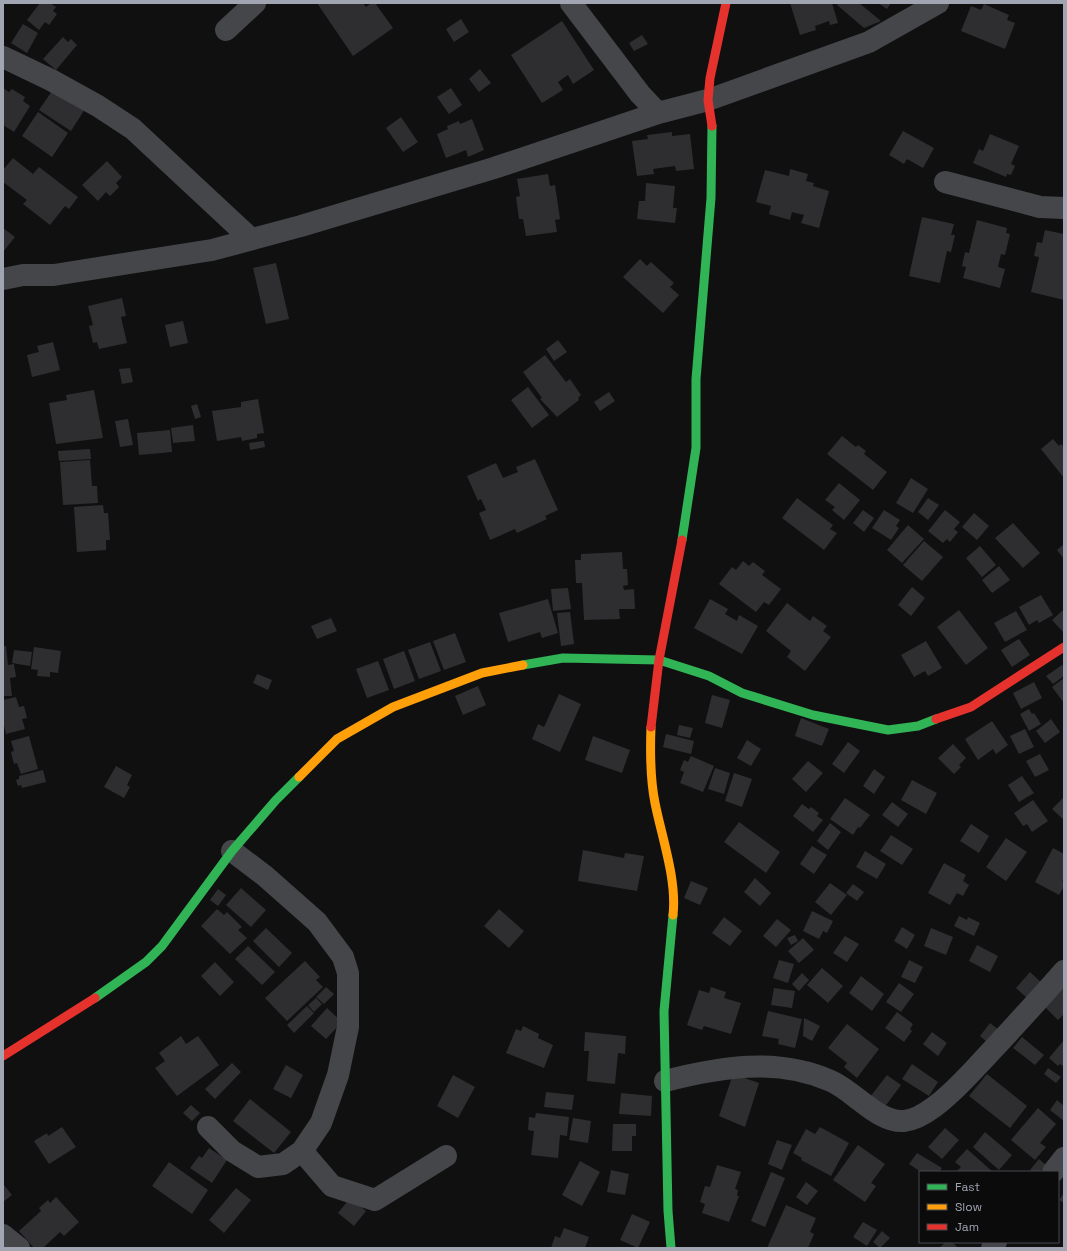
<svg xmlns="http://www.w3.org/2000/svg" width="1067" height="1251" font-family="'Space Grotesk',sans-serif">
<rect width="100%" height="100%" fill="#101011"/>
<path fill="#2e2e30" d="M 40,3 L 50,3 L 56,7 L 53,11 L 57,14 L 49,25 L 45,22 L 39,30 L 27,20 Z
M 317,3 L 363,3 L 366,7 L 371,3 L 375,3 L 393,28 L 353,56 Z
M 790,3 L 832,3 L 838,23 L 830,25 L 829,21 L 815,26 L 816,30 L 800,35 Z
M 839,3 L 859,3 L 881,21 L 864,28 L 837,5 Z
M 878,3 L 891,3 L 887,9 Z
M 984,4 L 1009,15 L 1007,20 L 1015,23 L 1005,49 L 961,31 L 971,6 L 981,10 Z
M 461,19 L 469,32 L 454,42 L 446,29 Z
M 562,21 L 594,70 L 573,84 L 568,75 L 558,82 L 563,90 L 542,103 L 511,55 Z
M 23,24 L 38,33 L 27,53 L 11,43 Z
M 642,35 L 648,44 L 634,51 L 629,43 Z
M 63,37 L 68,42 L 71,39 L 77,45 L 56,70 L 43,59 Z
M 480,69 L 491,83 L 479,92 L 469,79 Z
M 3,88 L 9,92 L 12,89 L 25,97 L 23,101 L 30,106 L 14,132 L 3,125 Z
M 54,88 L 85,109 L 71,131 L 39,110 Z
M 451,88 L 462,105 L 449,114 L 437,97 Z
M 38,112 L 68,133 L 52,157 L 22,136 Z
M 401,117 L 418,142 L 403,152 L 386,128 Z
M 472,119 L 484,150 L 468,157 L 466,150 L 446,158 L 437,134 L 448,129 L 447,126 L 459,121 L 460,124 Z
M 903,131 L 934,148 L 923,168 L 907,159 L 904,164 L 889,155 Z
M 672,132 L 672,136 L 690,134 L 694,169 L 676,171 L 675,166 L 653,169 L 654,174 L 637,176 L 632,141 L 648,139 L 647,135 Z
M 990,134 L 1019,146 L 1011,164 L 1015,166 L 1011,175 L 1007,174 L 1006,177 L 973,163 L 979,149 L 983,151 Z
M 13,158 L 33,174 L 39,167 L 78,197 L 69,209 L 65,206 L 50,225 L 23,204 L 27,200 L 3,182 L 3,170 Z
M 107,161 L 122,177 L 116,183 L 119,187 L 110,196 L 106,192 L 98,201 L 82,185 Z
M 790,169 L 808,174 L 806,181 L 814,183 L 813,186 L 829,191 L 819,228 L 801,223 L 804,215 L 792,212 L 790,220 L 769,214 L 771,206 L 756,202 L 765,170 L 789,176 Z
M 548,174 L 550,186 L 555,185 L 560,219 L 555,220 L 557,232 L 526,236 L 523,219 L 519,219 L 516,197 L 520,196 L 517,179 Z
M 646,183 L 675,186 L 673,208 L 677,208 L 675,223 L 637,219 L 639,201 L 645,201 Z
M 922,217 L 954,224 L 951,235 L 955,235 L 951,252 L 947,251 L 940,283 L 909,276 Z
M 977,220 L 1007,228 L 1006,233 L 1010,234 L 1005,255 L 1001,254 L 998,267 L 1005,269 L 1000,288 L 963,278 L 966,267 L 962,266 L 965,252 L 969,253 Z
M 3,228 L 15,237 L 3,252 Z
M 1045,230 L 1064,234 L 1064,300 L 1031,292 L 1039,257 L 1034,256 L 1037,242 L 1042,243 Z
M 640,259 L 647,266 L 651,262 L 674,283 L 670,287 L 679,295 L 663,313 L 623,277 Z
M 276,263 L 289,319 L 266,324 L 253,268 Z
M 122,298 L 126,316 L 121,317 L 127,343 L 99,349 L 97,342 L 93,343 L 89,326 L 93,325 L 88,306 Z
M 183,321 L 188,343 L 170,347 L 165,325 Z
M 558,340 L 567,352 L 554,361 L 546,349 Z
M 53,342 L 60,370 L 32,377 L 27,355 L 39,352 L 37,346 Z
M 545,355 L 566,382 L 570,379 L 581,395 L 578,398 L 579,400 L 557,417 L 540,399 L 542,398 L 523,372 Z
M 130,368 L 133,382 L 122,384 L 119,369 Z
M 528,387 L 549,415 L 532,428 L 511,400 Z
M 94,390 L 103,438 L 56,444 L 49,403 L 67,400 L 66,395 Z
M 609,392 L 615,401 L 600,411 L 594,402 Z
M 258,399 L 264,433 L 257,434 L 257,438 L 242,441 L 241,437 L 217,441 L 212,411 L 241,407 L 241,402 Z
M 197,404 L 201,417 L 195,419 L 191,406 Z
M 128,419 L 133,445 L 120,447 L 115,421 Z
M 193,425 L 195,441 L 173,443 L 171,428 Z
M 170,430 L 172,452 L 139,455 L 137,433 Z
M 842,436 L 856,447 L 858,445 L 866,451 L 864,454 L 887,472 L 873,490 L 827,454 Z
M 1053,439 L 1059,446 L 1061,444 L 1064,447 L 1064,478 L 1041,449 Z
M 264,441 L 265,447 L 250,450 L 249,443 Z
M 90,449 L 91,459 L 59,461 L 58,451 Z
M 535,459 L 558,510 L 545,516 L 547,519 L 517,533 L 515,529 L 490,540 L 479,513 L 486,510 L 481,499 L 478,501 L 467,476 L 496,463 L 503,478 L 518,472 L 516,467 Z
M 90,460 L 92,486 L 97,486 L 98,503 L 63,505 L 60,462 Z
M 911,478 L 928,489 L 913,513 L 896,503 Z
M 839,483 L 860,500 L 844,520 L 832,510 L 835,507 L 825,500 Z
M 797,498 L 833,525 L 830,529 L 837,533 L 824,550 L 782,518 Z
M 928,498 L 939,505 L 928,520 L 918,512 Z
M 103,505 L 104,513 L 108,513 L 110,540 L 106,540 L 106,550 L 77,552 L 74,507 Z
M 863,510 L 874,518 L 864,532 L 853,523 Z
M 884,510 L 900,520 L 896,526 L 899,528 L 891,540 L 872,528 Z
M 945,510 L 960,522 L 954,529 L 958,532 L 950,542 L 947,539 L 943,543 L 928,531 Z
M 974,513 L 989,526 L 977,540 L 962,527 Z
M 1013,523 L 1040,553 L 1023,568 L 995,538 Z
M 908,525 L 924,539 L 902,563 L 887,550 Z
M 924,541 L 943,557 L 922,581 L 903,565 Z
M 1064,544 L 1064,559 L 1057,550 Z
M 980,546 L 996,565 L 982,577 L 966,558 Z
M 622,552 L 623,569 L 627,569 L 628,585 L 623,586 L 624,590 L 634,589 L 635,609 L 619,609 L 620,619 L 584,620 L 582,583 L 576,583 L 575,560 L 581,560 L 581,554 Z
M 743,561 L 749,566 L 753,562 L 765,571 L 762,575 L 781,589 L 769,605 L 764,602 L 756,612 L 719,584 L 732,567 L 736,570 Z
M 999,566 L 1010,580 L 992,593 L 982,580 Z
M 912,587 L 925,598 L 911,616 L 898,605 Z
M 568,588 L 571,609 L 553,611 L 551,589 Z
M 1041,595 L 1053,615 L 1039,623 L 1037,620 L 1029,625 L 1019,607 Z
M 548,599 L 558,633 L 542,638 L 540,632 L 508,642 L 499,613 Z
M 710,599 L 728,609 L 725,614 L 737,621 L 739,615 L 758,626 L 742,654 L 694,628 Z
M 787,603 L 810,621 L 813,616 L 827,626 L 823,631 L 831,637 L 805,671 L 787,657 L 791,651 L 766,631 Z
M 959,610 L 988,648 L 966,665 L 937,627 Z
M 1016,611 L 1027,630 L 1005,642 L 994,623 Z
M 1062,611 L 1064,612 L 1064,633 L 1052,620 Z
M 570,612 L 574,644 L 561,646 L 557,613 Z
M 331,618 L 337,631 L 317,639 L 311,626 Z
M 455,633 L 466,662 L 444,670 L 433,641 Z
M 1019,639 L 1030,655 L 1012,667 L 1001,650 Z
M 926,641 L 942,668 L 928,676 L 925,671 L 914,677 L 901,655 Z
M 430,642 L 441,671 L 419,679 L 408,650 Z
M 3,646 L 6,646 L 8,665 L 14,664 L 16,677 L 10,678 L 12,696 L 3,696 Z
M 34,647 L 61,651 L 58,673 L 50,672 L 50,677 L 37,676 L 38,670 L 31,669 Z
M 14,650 L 32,652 L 30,666 L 12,663 Z
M 404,651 L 415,681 L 394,689 L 383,659 Z
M 378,661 L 389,690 L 367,698 L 356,669 Z
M 1062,665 L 1064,668 L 1064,676 L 1053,684 L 1046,676 Z
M 257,674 L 272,680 L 268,690 L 253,683 Z
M 1064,678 L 1064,703 L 1052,687 Z
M 1034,682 L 1042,698 L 1021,709 L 1013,693 Z
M 478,686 L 486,705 L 463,715 L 455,696 Z
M 559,694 L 581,704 L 560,752 L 532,739 L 538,724 L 544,727 Z
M 712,695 L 730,700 L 722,728 L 705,723 Z
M 16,697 L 19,707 L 24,706 L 27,718 L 22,719 L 25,729 L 6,734 L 3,721 L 3,700 Z
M 1029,709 L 1032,714 L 1034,713 L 1041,724 L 1029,731 L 1020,714 Z
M 801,718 L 829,729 L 822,746 L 795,736 Z
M 1051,719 L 1060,732 L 1045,743 L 1036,731 Z
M 992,721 L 1008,745 L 996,754 L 993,749 L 978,760 L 965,739 Z
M 679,725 L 693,728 L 690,738 L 677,735 Z
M 1025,729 L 1034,747 L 1019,754 L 1010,736 Z
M 666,734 L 694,741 L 691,754 L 663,747 Z
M 29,736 L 38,769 L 21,774 L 17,763 L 14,764 L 11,752 L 14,751 L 11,741 Z
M 593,736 L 630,750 L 622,773 L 585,760 Z
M 747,740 L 761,749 L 751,766 L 737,758 Z
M 848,742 L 860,751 L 844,773 L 832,764 Z
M 953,744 L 966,758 L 959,765 L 961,767 L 954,774 L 938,758 Z
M 1040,754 L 1049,770 L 1035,777 L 1026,761 Z
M 691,756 L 714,766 L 703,792 L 680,783 L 684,772 L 680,770 L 684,760 L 688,762 Z
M 808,761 L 823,773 L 806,792 L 792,779 Z
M 116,766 L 132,775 L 127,785 L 130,787 L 124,798 L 104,787 Z
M 715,768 L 730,773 L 724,794 L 708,789 Z
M 874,769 L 885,777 L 874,794 L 863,786 Z
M 43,770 L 46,782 L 22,788 L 21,785 L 18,786 L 16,780 L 19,779 L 19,776 Z
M 734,773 L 752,779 L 742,807 L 725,801 Z
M 1022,776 L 1034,793 L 1019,802 L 1008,785 Z
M 912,780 L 937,793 L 926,814 L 901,800 Z
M 1064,797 L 1064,820 L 1052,809 Z
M 845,798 L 870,815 L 860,828 L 858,827 L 853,835 L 830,819 Z
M 1033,800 L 1048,821 L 1032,832 L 1027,824 L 1023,826 L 1014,813 Z
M 892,802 L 908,814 L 898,827 L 882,815 Z
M 802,804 L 809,809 L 811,807 L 819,813 L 817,816 L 823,820 L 813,832 L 793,816 Z
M 739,822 L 780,852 L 766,873 L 724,842 Z
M 830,823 L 841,832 L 828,850 L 817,841 Z
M 971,824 L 989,836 L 979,853 L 960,841 Z
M 891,835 L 913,849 L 902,865 L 880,851 Z
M 1006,838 L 1027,852 L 1006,881 L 986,867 Z
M 812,846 L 827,855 L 814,874 L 800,864 Z
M 1053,848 L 1064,854 L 1064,878 L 1062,882 L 1064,882 L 1064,886 L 1059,895 L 1035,882 Z
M 583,850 L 624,858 L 625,853 L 644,856 L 637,891 L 578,881 Z
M 865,851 L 886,864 L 877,879 L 856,867 Z
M 944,863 L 966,875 L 963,881 L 969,885 L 963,896 L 957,893 L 950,905 L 928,893 Z
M 755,878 L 771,893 L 760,906 L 744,892 Z
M 691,881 L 708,888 L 700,905 L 684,898 Z
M 830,883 L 847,895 L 831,915 L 815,902 Z
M 853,884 L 864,892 L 857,901 L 846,893 Z
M 241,888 L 266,910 L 251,927 L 226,905 Z
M 218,889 L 226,895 L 218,906 L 210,900 Z
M 217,909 L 224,915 L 227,912 L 242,927 L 238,930 L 247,938 L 230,954 L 201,926 Z
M 499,909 L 524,931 L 509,948 L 484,926 Z
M 812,911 L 833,921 L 827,933 L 823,931 L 819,939 L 803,931 Z
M 959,916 L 967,920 L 968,917 L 980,923 L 974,936 L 954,926 Z
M 724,917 L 742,931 L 730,946 L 712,933 Z
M 777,919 L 791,930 L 776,947 L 763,936 Z
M 902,927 L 915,935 L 907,949 L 894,941 Z
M 266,928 L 292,953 L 279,967 L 253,941 Z
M 931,928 L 953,937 L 946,955 L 924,946 Z
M 795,935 L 798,941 L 791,945 L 787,938 Z
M 845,936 L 859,944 L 847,962 L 833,953 Z
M 803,938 L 814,950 L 799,963 L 788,951 Z
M 977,945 L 998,956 L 990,972 L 969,961 Z
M 248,946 L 275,972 L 262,985 L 235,959 Z
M 779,960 L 794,964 L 788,983 L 773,978 Z
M 909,960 L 923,967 L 915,983 L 901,977 Z
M 305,961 L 320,977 L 316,980 L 323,987 L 287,1021 L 265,998 Z
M 215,962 L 234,982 L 220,996 L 201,976 Z
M 822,968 L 843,986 L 828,1003 L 807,985 Z
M 1030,972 L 1043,984 L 1028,999 L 1016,988 Z
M 802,973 L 809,980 L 799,991 L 792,984 Z
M 861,976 L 884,994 L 872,1011 L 849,993 Z
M 899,983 L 914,994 L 901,1012 L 886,1002 Z
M 326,987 L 334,994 L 324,1004 L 316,997 Z
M 711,987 L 726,992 L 724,998 L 741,1003 L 731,1034 L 704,1026 L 702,1030 L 687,1025 L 699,990 L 709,993 Z
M 1064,987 L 1064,1014 L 1058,1020 L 1045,1007 Z
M 774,988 L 795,991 L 792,1008 L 771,1005 Z
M 316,998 L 322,1004 L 314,1012 L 308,1005 Z
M 307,1006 L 314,1013 L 294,1033 L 287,1025 Z
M 327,1008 L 342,1022 L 326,1039 L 311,1026 Z
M 768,1011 L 802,1019 L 795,1048 L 778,1044 L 779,1039 L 762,1036 Z
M 897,1012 L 913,1024 L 910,1029 L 912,1031 L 904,1042 L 885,1028 Z
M 804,1018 L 820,1026 L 812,1041 L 803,1036 Z
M 990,1023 L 999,1030 L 988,1043 L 980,1036 Z
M 847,1024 L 879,1049 L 857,1078 L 844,1067 L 847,1063 L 828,1048 Z
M 523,1026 L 539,1034 L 538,1038 L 553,1045 L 544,1068 L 506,1053 L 516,1029 L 521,1031 Z
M 585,1032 L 626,1036 L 625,1054 L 618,1053 L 615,1084 L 587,1081 L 589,1051 L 584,1051 Z
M 932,1032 L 947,1043 L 938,1056 L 923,1044 Z
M 181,1036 L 186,1044 L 198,1036 L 219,1065 L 177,1096 L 155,1068 L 165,1061 L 159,1053 Z
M 1022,1037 L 1044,1055 L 1035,1065 L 1013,1048 Z
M 1064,1040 L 1064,1067 L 1060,1064 L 1058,1066 L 1049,1058 Z
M 232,1063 L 241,1072 L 215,1099 L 205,1089 Z
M 912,1064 L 938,1082 L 929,1096 L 902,1079 Z
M 286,1065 L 303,1075 L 291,1098 L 273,1089 Z
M 1048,1068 L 1061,1077 L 1056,1083 L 1044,1074 Z
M 733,1074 L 759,1083 L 745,1127 L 719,1116 Z
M 987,1074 L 1027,1106 L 1010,1128 L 969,1096 Z
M 453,1075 L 475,1087 L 458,1118 L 437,1106 Z
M 887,1075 L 901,1085 L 884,1108 L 870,1097 Z
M 546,1092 L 574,1095 L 572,1110 L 544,1107 Z
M 621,1093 L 652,1096 L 651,1116 L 619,1114 Z
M 250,1099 L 291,1132 L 274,1153 L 233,1121 Z
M 1057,1100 L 1064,1106 L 1064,1121 L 1050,1110 Z
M 191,1105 L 200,1113 L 192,1121 L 183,1113 Z
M 1038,1108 L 1056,1124 L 1040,1143 L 1046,1147 L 1035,1160 L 1011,1140 Z
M 536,1113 L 569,1117 L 567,1136 L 560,1135 L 558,1158 L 531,1155 L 534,1131 L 528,1130 L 529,1117 L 535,1118 Z
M 573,1118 L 591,1121 L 588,1143 L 569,1140 Z
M 613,1124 L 636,1124 L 636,1136 L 632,1136 L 632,1151 L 612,1151 Z
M 62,1127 L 76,1147 L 49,1164 L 34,1141 L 47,1133 L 48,1136 Z
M 820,1127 L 849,1143 L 831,1176 L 801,1160 L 802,1158 L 793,1153 L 806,1129 L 815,1134 Z
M 945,1128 L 959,1140 L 942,1159 L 928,1147 Z
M 985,1132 L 1012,1155 L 999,1170 L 973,1147 Z
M 777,1140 L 792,1145 L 782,1170 L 768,1164 Z
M 858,1145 L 885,1164 L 871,1183 L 876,1186 L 865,1202 L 833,1180 Z
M 209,1148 L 227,1160 L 212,1183 L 190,1168 L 199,1156 L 202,1158 Z
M 967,1149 L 993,1172 L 956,1172 L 961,1167 L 955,1162 Z
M 917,1153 L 942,1168 L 939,1172 L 921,1172 L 909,1164 Z
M 1039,1159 L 1046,1165 L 1040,1172 L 1033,1172 L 1030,1170 Z
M 580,1161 L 600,1172 L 582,1206 L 562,1195 Z
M 169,1162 L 208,1190 L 192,1214 L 152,1186 Z
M 717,1165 L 741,1172 L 735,1189 L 738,1190 L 737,1196 L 739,1196 L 729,1222 L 702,1213 L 705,1204 L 700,1202 L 705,1186 L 710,1187 Z
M 611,1170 L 629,1174 L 625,1195 L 607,1192 Z
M 771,1172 L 785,1178 L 765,1227 L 751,1221 Z
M 806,1182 L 818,1191 L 807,1205 L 796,1197 Z
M 3,1184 L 12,1195 L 3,1202 Z
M 236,1188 L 251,1200 L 224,1233 L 209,1220 Z
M 1064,1193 L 1064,1203 L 1059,1200 Z
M 56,1197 L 79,1222 L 64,1236 L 60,1232 L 43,1248 L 34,1248 L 19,1231 L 41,1211 L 39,1208 L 48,1200 L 50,1203 Z
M 350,1198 L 366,1211 L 354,1226 L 338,1213 Z
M 786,1205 L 816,1218 L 810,1232 L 814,1234 L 808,1248 L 767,1248 Z
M 632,1214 L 650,1222 L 638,1248 L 620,1240 Z
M 863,1222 L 877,1230 L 867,1246 L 853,1237 Z
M 564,1228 L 589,1237 L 585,1248 L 551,1248 L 555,1236 L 560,1238 Z
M 882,1231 L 890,1238 L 880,1248 L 873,1242 Z
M 946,1242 L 952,1242 L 958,1248 L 939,1248 Z"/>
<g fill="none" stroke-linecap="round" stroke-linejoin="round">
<path stroke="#454649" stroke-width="22" d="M 571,3 L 640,94 L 658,113
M 226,30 L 255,3
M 3,57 L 51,80 L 98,106 L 133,129 L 251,239
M 945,182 L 1040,207 L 1064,208
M 3,279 L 23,275 L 54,275 L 212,250 L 301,226 L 494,168 L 658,113 L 708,100 L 869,42 L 938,3
M 665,1081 C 720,1067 777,1057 831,1081 C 854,1091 878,1123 904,1121 C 915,1120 926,1113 934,1107 C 952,1094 967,1077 982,1061 C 1010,1031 1037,1002 1064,971
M 208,1127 L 232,1151 L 258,1167 L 283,1164 L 302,1151 L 321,1123 L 338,1075 L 348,1027 L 348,973 L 343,957 L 317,922 L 265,876 L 232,851
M 302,1151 L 332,1186 L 375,1200 L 446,1156
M 1053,1172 L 1064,1158
M 3,1235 L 19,1248
M 992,1248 L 996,1242"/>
<path stroke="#30b455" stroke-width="9" d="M 682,540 L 696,448 L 696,379 L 711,198 L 712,126
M 523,665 L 563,658 L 659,660 L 709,676 L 742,693 L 813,715 L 888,730 L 918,726 L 936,719
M 95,998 L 146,962 L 162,946 L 232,851 L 276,800 L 299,777
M 671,1248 L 668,1211 L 664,1011 L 673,915"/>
<path stroke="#ff9f0a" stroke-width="9" d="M 651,727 C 650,753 650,778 655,803 C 662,838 677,880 673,915
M 299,777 L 337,739 L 393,707 L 482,673 L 523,665"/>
<path stroke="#e5322d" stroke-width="9" d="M 712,126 L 708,100 L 710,78 L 726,3
M 936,719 L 971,707 L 1064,647
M 651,727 L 659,660 L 682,540
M 3,1056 L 95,998"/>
</g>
<rect width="1067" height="1251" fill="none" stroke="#a1a5b2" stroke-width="8"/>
<rect x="919" y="1171" width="140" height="72" fill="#0b0b0c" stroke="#47494e"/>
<rect x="927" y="1184" width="20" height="6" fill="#30b455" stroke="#47494e"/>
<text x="955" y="1191" font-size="12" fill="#a1a5b2">Fast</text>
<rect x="927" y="1204" width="20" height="6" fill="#ff9f0a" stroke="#47494e"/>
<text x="955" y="1211" font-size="12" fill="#a1a5b2">Slow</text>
<rect x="927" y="1224" width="20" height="6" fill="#e5322d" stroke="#47494e"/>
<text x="955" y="1231" font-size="12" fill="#a1a5b2">Jam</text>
</svg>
